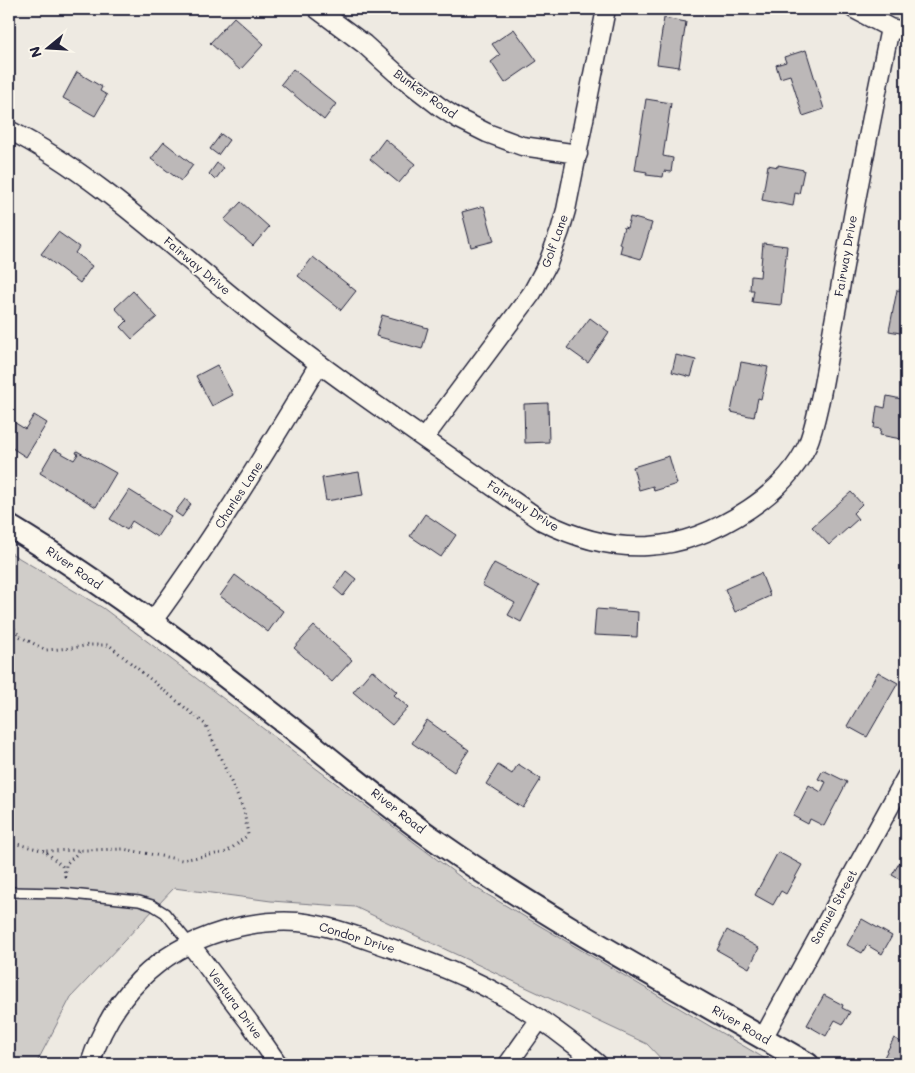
<svg xmlns="http://www.w3.org/2000/svg" width="915" height="1073" font-family="Mali,sans-serif">
<rect width="100%" height="100%" fill="#eeeae2"/>
<filter id="ink" filterUnits="userSpaceOnUse"><feTurbulence type="fractalNoise" baseFrequency=".02" numOctaves="2"/><feDisplacementMap in="SourceGraphic" scale="10" xChannelSelector="R" yChannelSelector="G"/><feConvolveMatrix kernelMatrix="1 2 1 2 8 2 1 2 1" color-interpolation-filters="sRGB"/></filter>
<g filter="url(#ink)">
<path fill="#d0cdc9" stroke="#797882" d="M 9,552 L 103,608 L 471,885 L 774,1064 L 666,1064 L 647,1044 L 355,907 L 271,901 L 174,888 L 71,997 L 36,1064 L 9,1064 Z"/>
<path fill="#bcb8b8" stroke="#22223b" d="M 234,17 L 264,44 L 240,70 L 210,43 Z
M 664,18 L 686,22 L 679,67 L 657,64 Z
M 514,29 L 537,61 L 505,83 L 491,62 L 500,55 L 492,44 Z
M 806,50 L 824,109 L 803,116 L 790,75 L 780,78 L 776,65 L 786,62 L 784,57 Z
M 293,69 L 336,104 L 324,120 L 281,84 Z
M 77,72 L 102,87 L 100,91 L 107,95 L 95,116 L 63,98 Z
M 646,99 L 671,103 L 663,156 L 673,158 L 671,172 L 664,171 L 663,177 L 646,175 L 647,172 L 635,170 Z
M 221,134 L 229,140 L 218,155 L 210,149 Z
M 385,139 L 415,164 L 399,183 L 370,159 Z
M 164,142 L 193,165 L 181,181 L 151,159 Z
M 217,163 L 224,168 L 215,180 L 209,174 Z
M 768,165 L 778,167 L 778,165 L 804,170 L 799,194 L 795,193 L 793,206 L 762,200 Z
M 241,202 L 269,227 L 253,246 L 224,220 Z
M 484,206 L 494,241 L 471,247 L 462,212 Z
M 630,217 L 652,223 L 641,259 L 620,253 L 622,245 L 619,244 L 624,227 L 627,228 Z
M 58,232 L 79,247 L 75,253 L 92,266 L 80,283 L 41,254 Z
M 763,243 L 787,246 L 781,305 L 752,302 L 754,290 L 750,290 L 751,276 L 760,277 Z
M 313,257 L 356,291 L 341,310 L 298,276 Z
M 897,290 L 906,291 L 906,334 L 889,331 Z
M 133,291 L 157,317 L 132,339 L 121,327 L 127,321 L 115,308 Z
M 382,315 L 428,328 L 422,349 L 376,336 Z
M 590,318 L 609,332 L 588,363 L 567,348 Z
M 676,355 L 696,360 L 691,377 L 672,372 Z
M 741,362 L 768,367 L 761,399 L 758,398 L 754,417 L 731,412 Z
M 217,365 L 233,395 L 212,406 L 196,376 Z
M 887,396 L 906,400 L 906,409 L 901,439 L 880,435 L 881,429 L 874,428 L 877,406 L 885,408 Z
M 548,403 L 549,442 L 525,443 L 524,404 Z
M 34,415 L 47,423 L 26,457 L 9,446 L 9,419 L 25,429 Z
M 54,449 L 74,460 L 78,454 L 76,453 L 77,451 L 116,473 L 96,507 L 40,473 Z
M 669,456 L 677,484 L 654,491 L 653,486 L 639,490 L 633,467 Z
M 359,472 L 363,495 L 326,501 L 322,478 Z
M 129,490 L 171,516 L 157,537 L 132,521 L 127,530 L 110,519 Z
M 851,492 L 862,504 L 853,513 L 858,519 L 829,545 L 812,527 Z
M 185,499 L 191,504 L 182,517 L 175,512 Z
M 425,514 L 456,535 L 441,557 L 410,536 Z
M 494,563 L 539,586 L 521,622 L 508,615 L 515,603 L 482,585 Z
M 346,571 L 356,579 L 343,596 L 334,588 Z
M 761,573 L 770,596 L 735,612 L 725,589 Z
M 235,575 L 283,611 L 268,632 L 235,606 L 235,607 L 220,596 Z
M 596,609 L 638,612 L 637,637 L 594,635 Z
M 314,626 L 352,660 L 332,682 L 294,648 Z
M 372,670 L 397,692 L 394,695 L 408,707 L 392,725 L 353,692 Z
M 878,672 L 898,683 L 867,737 L 847,726 Z
M 427,720 L 469,750 L 454,772 L 412,743 Z
M 518,764 L 541,779 L 523,808 L 486,784 L 498,765 L 512,774 Z
M 823,770 L 847,782 L 824,826 L 810,819 L 808,824 L 793,816 L 809,785 L 821,792 L 826,782 L 818,779 Z
M 778,852 L 802,865 L 786,894 L 781,891 L 773,905 L 755,895 Z
M 904,855 L 906,856 L 906,883 L 892,875 Z
M 862,919 L 892,936 L 882,954 L 867,945 L 862,953 L 847,945 Z
M 727,930 L 759,948 L 749,968 L 717,950 Z
M 824,995 L 843,1005 L 842,1008 L 850,1012 L 843,1024 L 835,1020 L 826,1036 L 807,1025 Z
M 894,1038 L 906,1045 L 906,1064 L 892,1064 L 883,1059 Z"/>
<g fill="none" stroke-linecap="round" stroke-linejoin="round">
<defs>
<path id="service" d="M 9,892 L 62,893 L 139,901 L 152,905 L 165,913 L 190,944"/>
<path id="minor" d="M 317,9 L 364,44 L 396,73 L 440,107 L 457,118 L 487,133 L 522,146 L 578,154
M 854,9 L 890,28 L 906,31
M 9,130 C 101,177 173,250 254,314 C 346,387 446,453 542,521 C 616,558 680,555 749,509 C 773,493 794,473 807,446 C 814,430 817,412 821,395 C 827,366 831,336 837,306 C 853,213 871,120 890,28
M 424,438 L 532,293 L 548,263 L 560,231 L 566,210 L 606,9
M 152,622 C 213,539 266,452 319,364
M 190,944 L 249,1022 L 278,1064
M 763,1038 L 906,777
M 90,1064 C 111,998 156,951 223,931 C 247,924 272,920 298,922 C 329,925 359,937 388,947 C 413,956 438,965 462,976 C 512,997 557,1029 598,1064
M 508,1064 L 540,1019"/>
<path id="tertiary" d="M 9,526 C 114,589 211,665 308,741 C 351,775 393,811 438,842 C 556,925 684,992 808,1064"/>
</defs>
<use href="#service" stroke="#22223b" stroke-width="12"/>
<use href="#minor" stroke="#22223b" stroke-width="21"/>
<use href="#tertiary" stroke="#22223b" stroke-width="25"/>
<path stroke="#22223b" stroke-width="3" stroke-dasharray="1 4" stroke-linecap="butt" d="M 9,620 L 19,636 L 46,650 L 73,648 L 89,645 L 109,645 L 206,725 L 244,811 L 248,835 L 227,852 L 182,860 L 123,849 L 45,851 L 62,866 L 65,876 L 66,864 L 80,851
M 9,842 L 45,851"/>
<use href="#service" stroke="#fbf7ec" stroke-width="9"/>
<use href="#minor" stroke="#fbf7ec" stroke-width="18"/>
<use href="#tertiary" stroke="#fbf7ec" stroke-width="21"/>
</g>
</g>
<g text-anchor="middle" stroke-width="4" stroke-linejoin="round" paint-order="stroke">
<g font-size="12" fill="#22223b" stroke="#fbf7ec">
<text transform="translate(425 94) rotate(36)" y="4">Bunker Road</text>
<text transform="translate(555 241) rotate(-70)" y="4">Golf Lane</text>
<text transform="translate(846 256) rotate(-80)" y="4">Fairway Drive</text>
<text transform="translate(197 266) rotate(40)" y="4">Fairway Drive</text>
<text transform="translate(239 495) rotate(-57)" y="4">Charles Lane</text>
<text transform="translate(523 506) rotate(33)" y="4">Fairway Drive</text>
<text transform="translate(74 568) rotate(35)" y="4">River Road</text>
<text transform="translate(398 811) rotate(38)" y="4">River Road</text>
<text transform="translate(834 907) rotate(-61)" y="4">Samuel Street</text>
<text transform="translate(357 938) rotate(17)" y="4">Condor Drive</text>
<text transform="translate(235 1004) rotate(54)" y="4">Ventura Drive</text>
<text transform="translate(741 1025) rotate(30)" y="4">River Road</text>
</g>
</g>
<rect width="915" height="1073" fill="none" stroke="#fbf7ec" stroke-width="30"/>
<rect x="15" y="15" width="885" height="1043" fill="none" stroke="#22223b" stroke-width="2" filter="url(#ink)"/>
<g transform="translate(48 48) rotate(252)" stroke="#fbf7ec" stroke-width="4" paint-order="stroke">
<path d="M0-4L9 19L0 12L-9 19Z" fill="#22223b"/>
<text y="-8" font-size="14" font-weight="bold" text-anchor="middle" fill="#22223b">N</text>
</g>
</svg>
